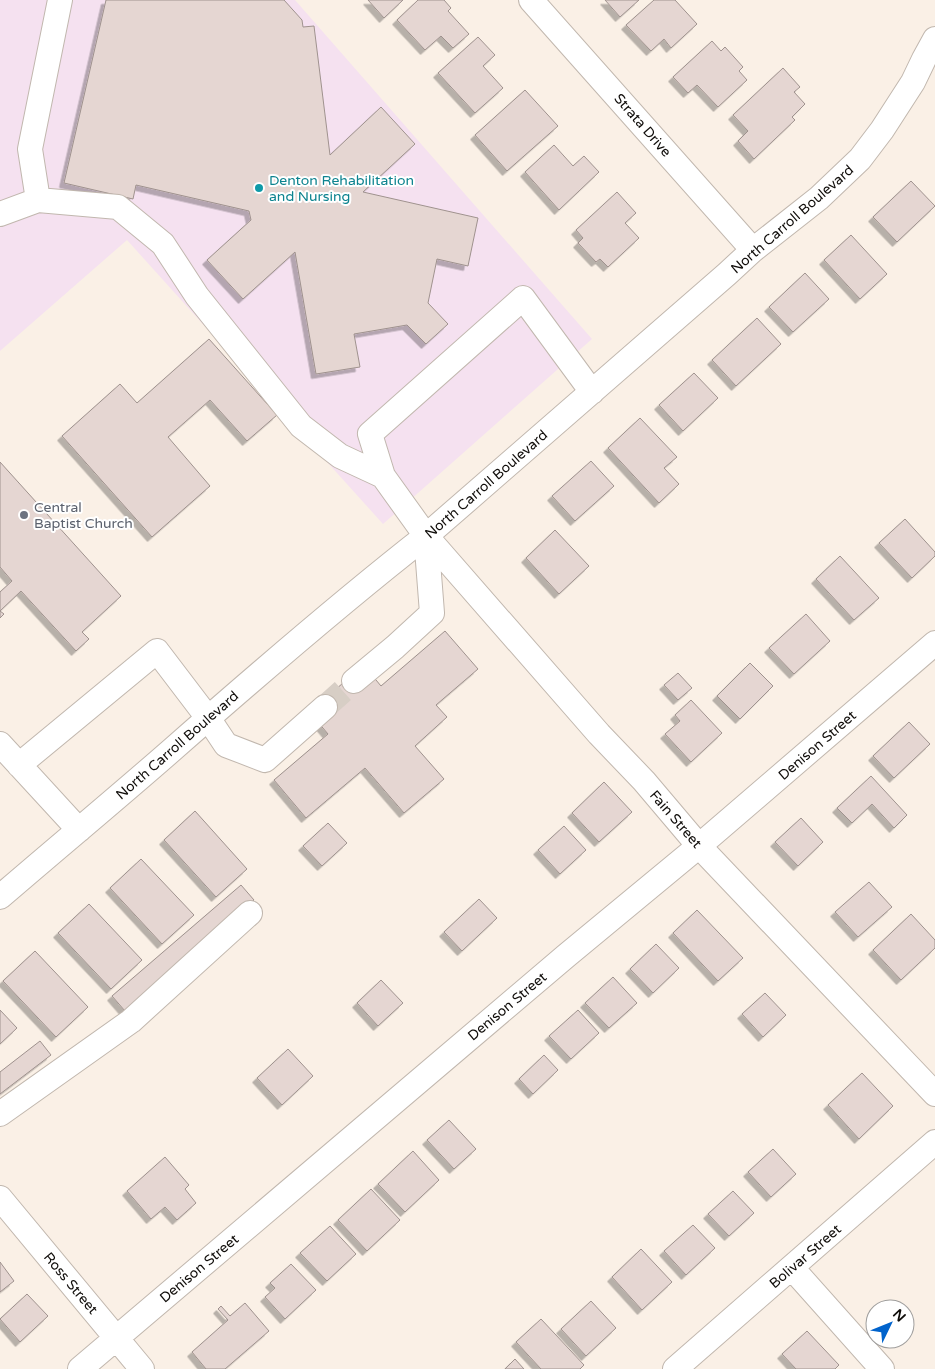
<svg xmlns="http://www.w3.org/2000/svg" width="935" height="1369" font-family="'Varela Round',sans-serif">
<defs>
<filter id="shadow"><feDropShadow dx="-4.5" dy="4.5" stdDeviation="0" flood-color="#0004"/></filter>
</defs>
<rect width="100%" height="100%" fill="#faf0e6"/>
<path fill="#f5e1f0" d="M 0,0 L 295,0 L 592,339 L 383,524 L 127,240 L 0,351 Z"/>
<path fill="#e5d6d2" stroke="#9f928e" filter="url(#shadow)" d="M 106,0 L 284,0 L 302,20 L 303,27 L 314,26 L 330,155 L 381,107 L 415,144 L 363,192 L 478,218 L 468,266 L 437,259 L 428,303 L 448,324 L 426,344 L 407,325 L 354,334 L 360,367 L 316,374 L 295,252 L 243,299 L 207,260 L 251,220 L 249,211 L 136,185 L 133,199 L 64,183 Z
M 368,0 L 403,0 L 384,18 Z
M 418,0 L 444,0 L 451,8 L 448,11 L 469,34 L 453,48 L 441,36 L 425,50 L 397,20 Z
M 605,0 L 639,0 L 620,17 Z
M 654,0 L 675,0 L 697,24 L 671,48 L 664,39 L 651,51 L 626,25 Z
M 478,37 L 495,55 L 483,66 L 503,88 L 475,113 L 438,73 Z
M 712,41 L 721,51 L 725,47 L 743,67 L 739,71 L 747,80 L 718,107 L 697,85 L 688,93 L 673,77 Z
M 783,68 L 800,87 L 794,92 L 805,104 L 792,117 L 795,120 L 754,159 L 738,141 L 748,131 L 733,115 Z
M 525,90 L 558,126 L 507,171 L 475,135 Z
M 554,145 L 573,166 L 584,156 L 599,172 L 559,210 L 525,172 Z
M 911,181 L 935,206 L 897,242 L 873,217 Z
M 617,192 L 636,213 L 625,223 L 639,238 L 608,267 L 600,259 L 596,262 L 578,243 L 583,238 L 576,230 Z
M 851,235 L 887,274 L 860,299 L 824,260 Z
M 805,273 L 829,299 L 793,332 L 769,307 Z
M 757,318 L 781,344 L 736,386 L 712,360 Z
M 209,339 L 277,415 L 247,441 L 210,400 L 168,437 L 210,486 L 152,537 L 62,436 L 120,384 L 137,403 Z
M 694,373 L 718,398 L 683,431 L 659,405 Z
M 640,418 L 677,457 L 664,468 L 679,484 L 659,503 L 608,448 Z
M 591,461 L 614,486 L 575,521 L 552,496 Z
M 0,462 L 121,596 L 82,632 L 89,639 L 76,651 L 21,591 L 0,611 L 4,614 L 0,618 L 0,592 L 12,581 L 0,567 Z
M 905,519 L 935,552 L 935,556 L 912,578 L 879,543 Z
M 555,530 L 589,566 L 559,594 L 526,558 Z
M 840,556 L 879,598 L 854,620 L 816,579 Z
M 806,614 L 830,641 L 794,674 L 769,648 Z
M 445,631 L 478,669 L 436,705 L 447,717 L 415,746 L 444,779 L 404,813 L 365,768 L 306,818 L 274,780 L 328,734 L 317,721 L 321,702 L 350,677 L 371,674 L 381,686 Z
M 750,663 L 773,686 L 740,719 L 717,696 Z
M 678,673 L 692,688 L 678,700 L 664,685 Z
M 691,700 L 722,733 L 691,762 L 665,734 L 680,721 L 675,715 Z
M 909,722 L 930,744 L 894,778 L 873,756 Z
M 871,776 L 907,815 L 894,828 L 872,804 L 852,823 L 837,808 Z
M 604,782 L 632,812 L 599,842 L 572,813 Z
M 195,811 L 247,869 L 216,897 L 164,840 Z
M 801,818 L 823,842 L 798,866 L 775,842 Z
M 328,823 L 347,843 L 322,866 L 303,846 Z
M 564,826 L 586,850 L 560,874 L 538,850 Z
M 141,859 L 194,915 L 162,944 L 110,888 Z
M 869,882 L 892,907 L 858,937 L 835,912 Z
M 241,885 L 254,900 L 125,1011 L 112,996 Z
M 479,899 L 497,918 L 462,951 L 444,932 Z
M 89,904 L 142,960 L 111,989 L 58,933 Z
M 697,910 L 743,958 L 718,981 L 673,933 Z
M 911,914 L 935,940 L 935,948 L 901,980 L 873,950 Z
M 656,944 L 679,968 L 653,993 L 630,969 Z
M 35,951 L 88,1007 L 56,1037 L 3,981 Z
M 613,977 L 637,1003 L 609,1028 L 585,1003 Z
M 381,980 L 403,1003 L 378,1026 L 357,1003 Z
M 765,993 L 786,1015 L 763,1037 L 742,1014 Z
M 0,1010 L 17,1028 L 0,1044 Z
M 578,1010 L 599,1033 L 571,1059 L 549,1036 Z
M 40,1041 L 51,1055 L 0,1094 L 0,1072 Z
M 288,1049 L 313,1076 L 282,1105 L 257,1078 Z
M 544,1055 L 558,1070 L 533,1094 L 519,1079 Z
M 862,1073 L 893,1106 L 859,1139 L 828,1105 Z
M 449,1120 L 476,1149 L 454,1169 L 427,1140 Z
M 773,1149 L 796,1174 L 771,1197 L 748,1172 Z
M 413,1151 L 439,1180 L 405,1212 L 378,1184 Z
M 165,1157 L 189,1185 L 185,1189 L 196,1203 L 177,1220 L 165,1207 L 151,1219 L 127,1191 Z
M 371,1189 L 400,1220 L 367,1251 L 338,1220 Z
M 733,1191 L 754,1213 L 729,1236 L 708,1214 Z
M 693,1225 L 715,1248 L 686,1275 L 664,1251 Z
M 330,1226 L 356,1254 L 327,1281 L 300,1253 Z
M 641,1249 L 672,1282 L 642,1310 L 612,1277 Z
M 0,1262 L 14,1281 L 0,1292 Z
M 291,1264 L 316,1290 L 285,1319 L 265,1297 L 275,1288 L 270,1283 Z
M 27,1294 L 48,1316 L 20,1342 L 0,1319 Z
M 591,1301 L 616,1328 L 586,1356 L 561,1329 Z
M 245,1303 L 269,1331 L 225,1369 L 206,1369 L 192,1352 L 228,1320 L 218,1309 L 221,1306 L 230,1316 Z
M 541,1319 L 584,1365 L 580,1369 L 541,1369 L 516,1342 Z
M 807,1331 L 839,1365 L 835,1369 L 796,1369 L 782,1354 Z
M 515,1359 L 524,1369 L 505,1369 Z"/>
<g fill="none" stroke-linecap="round" stroke-linejoin="round">
<path stroke="#d7cec5" stroke-width="24" stroke-dasharray="24 12" stroke-linecap="butt" d="M 325,707 L 354,681"/>
<defs>
<path id="minor" d="M 531,0 L 753,250
M 38,200 L 30,149 L 60,0
M 0,214 L 38,200 L 118,207 L 163,244 L 197,296 L 301,426 L 340,456 L 383,476
M 592,392 L 523,298 L 370,434 L 383,476 L 426,536 L 599,734 L 644,781 L 699,846 L 935,1094
M 354,681 L 395,647 L 432,613 L 426,536
M 0,744 L 79,830
M 19,765 L 157,651 L 208,718 L 226,745 L 265,760 L 325,707
M 0,897 C 58,847 116,799 173,749 C 256,676 339,604 426,536 L 727,274 L 753,250 L 819,198 L 860,159 L 882,130 L 913,82 L 924,59 L 935,39
M 0,1114 L 131,1021 L 250,913
M 0,1198 L 142,1369
M 792,1268 L 882,1369
M 80,1369 L 566,956 L 699,846 L 935,643
M 675,1369 L 935,1142"/>
</defs>
<use href="#minor" stroke="#c1b7ae" stroke-width="26"/>
<use href="#minor" stroke="#fff" stroke-width="24"/>
</g>
<circle fill="#0f9aa8" stroke="#fff" stroke-width="2" cx="259" cy="188" r="5"/>
<circle fill="#6b7280" stroke="#fff" stroke-width="2" cx="24" cy="515" r="5"/>
<g text-anchor="middle" stroke-width="4" stroke-linejoin="round" paint-order="stroke">
<g font-size="14" fill="#100d0a" stroke="#fff">
<text transform="translate(643 125) rotate(49)" y="5">Strata Drive</text>
<text transform="translate(792 219) rotate(-41)" y="5">North Carroll Boulevard</text>
<text transform="translate(486 484) rotate(-41)" y="5">North Carroll Boulevard</text>
<text transform="translate(177 745) rotate(-41)" y="5">North Carroll Boulevard</text>
<text transform="translate(817 745) rotate(-41)" y="5">Denison Street</text>
<text transform="translate(676 819) rotate(49)" y="5">Fain Street</text>
<text transform="translate(507 1006) rotate(-40)" y="5">Denison Street</text>
<text transform="translate(805 1256) rotate(-41)" y="5">Bolivar Street</text>
<text transform="translate(199 1268) rotate(-40)" y="5">Denison Street</text>
<text transform="translate(71 1283) rotate(50)" y="5">Ross Street</text>
</g>
<g font-size="14" fill="#0d838f" stroke="#fff" text-anchor="start">
<text x="269" y="185">Denton Rehabilitation<tspan x="269" dy="16">and Nursing</tspan></text>
</g>
<g font-size="14" fill="#5b616d" stroke="#fff" text-anchor="start">
<text x="34" y="512">Central<tspan x="34" dy="16">Baptist Church</tspan></text>
</g>
</g>
<g transform="translate(890 1324) rotate(47)"><circle r="24" fill="#ffffff" stroke="#9f9e9d"/>
<path d="M0-4L9 19L0 12L-9 19Z" fill="#0163cc"/>
<text y="-8" font-size="14" font-weight="bold" text-anchor="middle" fill="#100d0a">N</text>
</g>
</svg>
